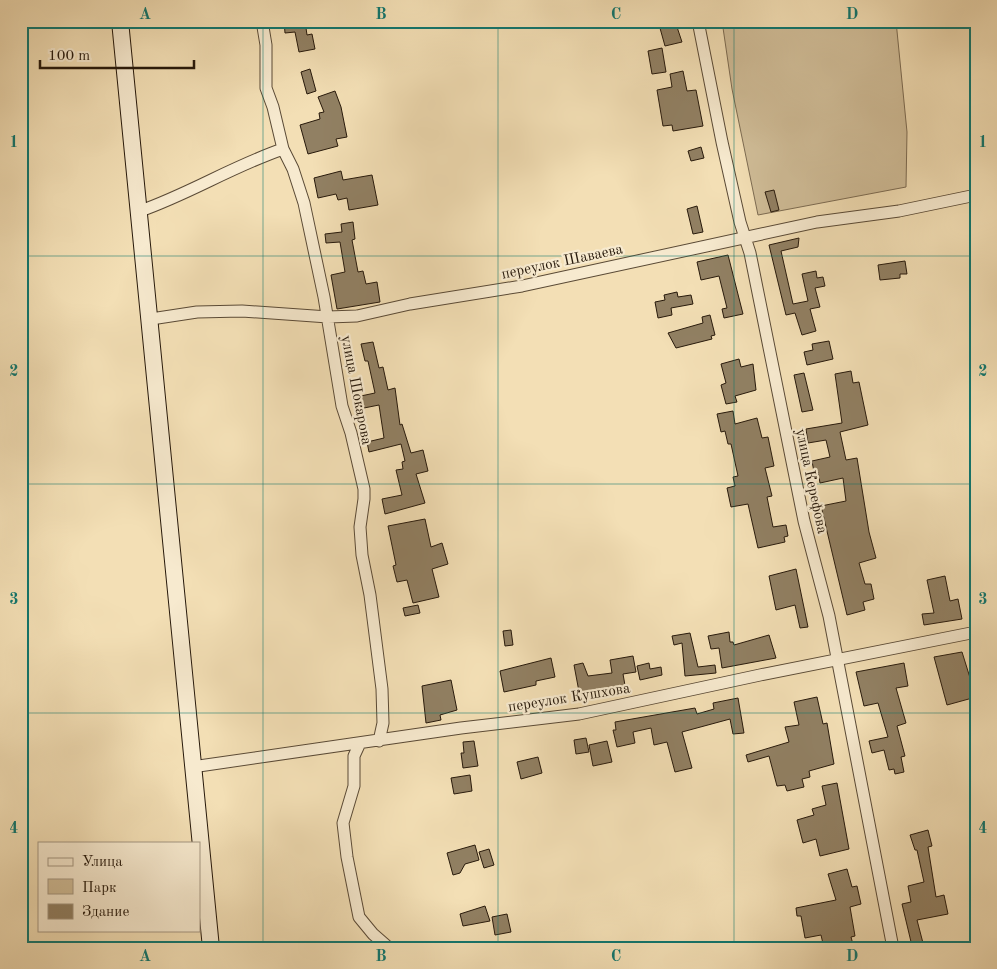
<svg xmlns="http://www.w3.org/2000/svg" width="997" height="969" font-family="'Old Standard TT',serif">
<rect width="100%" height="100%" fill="#f3dfb5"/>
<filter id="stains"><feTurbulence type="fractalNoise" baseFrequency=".004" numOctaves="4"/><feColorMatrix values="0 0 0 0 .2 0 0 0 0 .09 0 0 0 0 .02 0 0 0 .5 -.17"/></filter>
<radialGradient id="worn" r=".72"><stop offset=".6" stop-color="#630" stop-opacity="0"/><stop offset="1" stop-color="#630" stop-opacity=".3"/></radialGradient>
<path fill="#d0bd98" stroke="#7c6b52" d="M 722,21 L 896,21 L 907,132 L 906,187 L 758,215 L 732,89 Z"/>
<path fill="#918063" stroke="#27190b" d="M 284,21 L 305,21 L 307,35 L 312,34 L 315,49 L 299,52 L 295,32 L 285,33 Z
M 658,21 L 675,21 L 682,42 L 665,46 Z
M 662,48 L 666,72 L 652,74 L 648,51 Z
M 310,69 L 316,91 L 307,94 L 301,72 Z
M 683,71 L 687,91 L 696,90 L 703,126 L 673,131 L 672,125 L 663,126 L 657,90 L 672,87 L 670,74 Z
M 335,91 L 341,107 L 347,137 L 336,139 L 338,146 L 308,154 L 300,125 L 320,119 L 319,113 L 324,112 L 318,97 Z
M 701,147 L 704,158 L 691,161 L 688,151 Z
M 341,171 L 343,180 L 372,175 L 378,205 L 349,210 L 347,198 L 338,200 L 336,194 L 318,198 L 314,178 Z
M 774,190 L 779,210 L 771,212 L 765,192 Z
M 697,206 L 703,232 L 693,234 L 687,209 Z
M 353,222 L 355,239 L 352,240 L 358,272 L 363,271 L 366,284 L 377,282 L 380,302 L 337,309 L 331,275 L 345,272 L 340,242 L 326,243 L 325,234 L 342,232 L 341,224 Z
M 799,238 L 798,247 L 781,251 L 793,304 L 808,301 L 802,274 L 816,271 L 817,278 L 823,277 L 825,286 L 815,288 L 820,307 L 810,309 L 816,331 L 802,335 L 795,313 L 786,315 L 769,245 Z
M 728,255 L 743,314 L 724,318 L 722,309 L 727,308 L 719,276 L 701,280 L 697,262 Z
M 905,261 L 907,274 L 900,274 L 900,278 L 880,280 L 878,265 Z
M 677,292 L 678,297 L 691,295 L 693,304 L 671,308 L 672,315 L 658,318 L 655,302 L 665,300 L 664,295 Z
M 710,315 L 715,335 L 711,336 L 712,339 L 676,348 L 668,333 L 703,323 L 702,317 Z
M 829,341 L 833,359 L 807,365 L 804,352 L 813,350 L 812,344 Z
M 373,342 L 379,368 L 383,367 L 388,390 L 395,388 L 400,425 L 402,424 L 411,453 L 423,450 L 428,471 L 416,474 L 425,503 L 385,514 L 382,499 L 402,495 L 396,470 L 403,469 L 402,462 L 405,461 L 401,444 L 369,452 L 367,442 L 384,438 L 379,405 L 359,409 L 356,397 L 375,393 L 368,361 L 365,361 L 361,344 Z
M 739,359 L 741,367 L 753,364 L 756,390 L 735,396 L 737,402 L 726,404 L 721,385 L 726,383 L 721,364 Z
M 851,371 L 853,383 L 859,382 L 868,425 L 840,432 L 846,460 L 857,458 L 869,532 L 876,558 L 859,563 L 865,584 L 871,584 L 874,599 L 863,602 L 865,610 L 847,615 L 821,506 L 846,501 L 843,478 L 820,483 L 818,472 L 814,472 L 812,461 L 830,457 L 826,440 L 808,443 L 806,429 L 842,423 L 835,374 Z
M 804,373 L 813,410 L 802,412 L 794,375 Z
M 733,411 L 735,424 L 757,418 L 762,438 L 768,437 L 774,466 L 765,468 L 772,496 L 767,497 L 773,527 L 786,525 L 788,536 L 784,537 L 785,542 L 758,548 L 748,504 L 731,507 L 727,488 L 735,486 L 733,477 L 738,476 L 731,444 L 728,444 L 725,431 L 721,432 L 717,414 Z
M 425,519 L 431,547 L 442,543 L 448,564 L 432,569 L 439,597 L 413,603 L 407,580 L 397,582 L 393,566 L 396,565 L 388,526 Z
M 796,569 L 808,627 L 800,628 L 795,605 L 776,610 L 769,576 Z
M 945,576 L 950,601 L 958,599 L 962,619 L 924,625 L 922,614 L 934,613 L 927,580 Z
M 418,605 L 420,613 L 405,616 L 403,608 Z
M 511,630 L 513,645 L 505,646 L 503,631 Z
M 729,632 L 730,642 L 733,642 L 734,645 L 769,635 L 776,658 L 722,668 L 719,648 L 711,649 L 708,636 Z
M 690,633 L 698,667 L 715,665 L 716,673 L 685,676 L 682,643 L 674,645 L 672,636 Z
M 962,652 L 976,697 L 947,705 L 934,657 Z
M 633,656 L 636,672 L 623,674 L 626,691 L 615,692 L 614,687 L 591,691 L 592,695 L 580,697 L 574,665 L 583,663 L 588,676 L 612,673 L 610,660 Z
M 551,658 L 555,677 L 536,681 L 536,685 L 504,692 L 500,671 Z
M 649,663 L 650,669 L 661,667 L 662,675 L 640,680 L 637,666 Z
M 904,663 L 908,686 L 896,688 L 906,723 L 897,726 L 905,756 L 901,757 L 904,772 L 895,774 L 894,769 L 889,770 L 884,750 L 872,753 L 869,741 L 888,737 L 878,703 L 864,706 L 856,672 Z
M 451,680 L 457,710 L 440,715 L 441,720 L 426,723 L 422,686 Z
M 817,697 L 823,724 L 827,723 L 834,764 L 809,771 L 810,777 L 802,779 L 804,787 L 787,791 L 785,785 L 777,786 L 769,756 L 748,762 L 746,755 L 789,742 L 785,727 L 799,725 L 794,702 Z
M 738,698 L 744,733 L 733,734 L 730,719 L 682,732 L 692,768 L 675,772 L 667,742 L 654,745 L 651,728 L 633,732 L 635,743 L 617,747 L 613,730 L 616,730 L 615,722 L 695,708 L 697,714 L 714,709 L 713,703 Z
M 586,738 L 589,752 L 576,754 L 574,740 Z
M 474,741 L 478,766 L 463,768 L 461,753 L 464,753 L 463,742 Z
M 607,741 L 612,762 L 593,766 L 589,745 Z
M 538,757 L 542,773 L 521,779 L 517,762 Z
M 470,775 L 472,791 L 454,794 L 451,778 Z
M 837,783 L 849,849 L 820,856 L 816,839 L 803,843 L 797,820 L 814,815 L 812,809 L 826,805 L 822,786 Z
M 928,830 L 932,846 L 928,847 L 936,897 L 944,895 L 948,914 L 917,920 L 923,943 L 912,946 L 902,904 L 911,902 L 908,886 L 924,882 L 917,850 L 915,850 L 910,835 Z
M 475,845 L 479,860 L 465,864 L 460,873 L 453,875 L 447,853 Z
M 489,849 L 494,865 L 484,868 L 479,852 Z
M 847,869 L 852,887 L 857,886 L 861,904 L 850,907 L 855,936 L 851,937 L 854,948 L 824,948 L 821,935 L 805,938 L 801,916 L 797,916 L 796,908 L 836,900 L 828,874 Z
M 485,906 L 490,921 L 463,926 L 460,914 Z
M 507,914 L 511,932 L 495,935 L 492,917 Z"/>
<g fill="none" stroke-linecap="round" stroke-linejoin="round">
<defs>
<path id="street" d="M 262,21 L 266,45 L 266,88 L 273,107 L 283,149 L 293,169 L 304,203 L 324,297 L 342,406 L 351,433 L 364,489 L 364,499 L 360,527 L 362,555 L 370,595 L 382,689 L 383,723 L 379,741
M 698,21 L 722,142 L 740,222 L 750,253 L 804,521 L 829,616 L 893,948
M 140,211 C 189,194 233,166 283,149
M 151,319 L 197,312 L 242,311 L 328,317 L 357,316 L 410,304 L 522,286 L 817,222 L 899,211 L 976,195
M 360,743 L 354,756 L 354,786 L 343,823 L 347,857 L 359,917 L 373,934 L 389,948
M 192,767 L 461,728 L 579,714 L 760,675 L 976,632"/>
<path id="secondary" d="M 120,21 L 211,948"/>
</defs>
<use href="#street" stroke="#5a4a36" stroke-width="13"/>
<use href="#secondary" stroke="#27190b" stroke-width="18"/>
<use href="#street" stroke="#f7eacf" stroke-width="11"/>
<use href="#secondary" stroke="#f7eacf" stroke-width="16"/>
</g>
<path fill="none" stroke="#0f766e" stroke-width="1" stroke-opacity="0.55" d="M 263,21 L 263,948M 498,21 L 498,948M 734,21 L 734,948M 21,256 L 976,256M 21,484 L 976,484M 21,713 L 976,713"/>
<g text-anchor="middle" stroke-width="4.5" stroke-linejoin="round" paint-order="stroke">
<g font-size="15" fill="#27190b" stroke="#f7eacf">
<text transform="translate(562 261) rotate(-12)" y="5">переулок Шаваева</text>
<text transform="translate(357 390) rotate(79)" y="5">улица Шокарова</text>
<text transform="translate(812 481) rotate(78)" y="5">улица Керефова</text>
<text transform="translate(569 697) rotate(-9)" y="5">переулок Кушхова</text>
</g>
</g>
<rect width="997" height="969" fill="none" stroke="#f3dfb5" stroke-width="55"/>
<rect x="38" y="842" width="162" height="90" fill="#f7eacf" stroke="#a49681"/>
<rect x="48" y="858" width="25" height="8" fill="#f7eacf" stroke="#a49681"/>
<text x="82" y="866" font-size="15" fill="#27190b">Улица</text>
<rect x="48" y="879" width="25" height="15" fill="#d0bd98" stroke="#a49681"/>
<text x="82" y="892" font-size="15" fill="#27190b">Парк</text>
<rect x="48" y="904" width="25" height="15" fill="#918063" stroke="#a49681"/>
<text x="82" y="916" font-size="15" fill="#27190b">Здание</text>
<path d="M40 60v8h154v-8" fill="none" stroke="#27190b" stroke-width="2.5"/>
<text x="48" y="60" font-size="15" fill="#27190b" stroke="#f7eacf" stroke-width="4" paint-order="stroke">100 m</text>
<rect x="28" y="28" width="942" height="914" fill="none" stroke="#0f766e" stroke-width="2"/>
<g font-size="16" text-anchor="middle" font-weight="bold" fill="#0f766e">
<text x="145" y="19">A</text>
<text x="381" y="19">B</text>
<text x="616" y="19">C</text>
<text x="852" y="19">D</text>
<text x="14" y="147">1</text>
<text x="983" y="147">1</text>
<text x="14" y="376">2</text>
<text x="983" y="376">2</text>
<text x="14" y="604">3</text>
<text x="983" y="604">3</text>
<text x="14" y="833">4</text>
<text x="983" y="833">4</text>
<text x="145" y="961">A</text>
<text x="381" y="961">B</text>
<text x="616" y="961">C</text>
<text x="852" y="961">D</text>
</g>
<rect width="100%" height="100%" filter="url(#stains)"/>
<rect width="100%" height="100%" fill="url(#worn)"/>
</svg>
